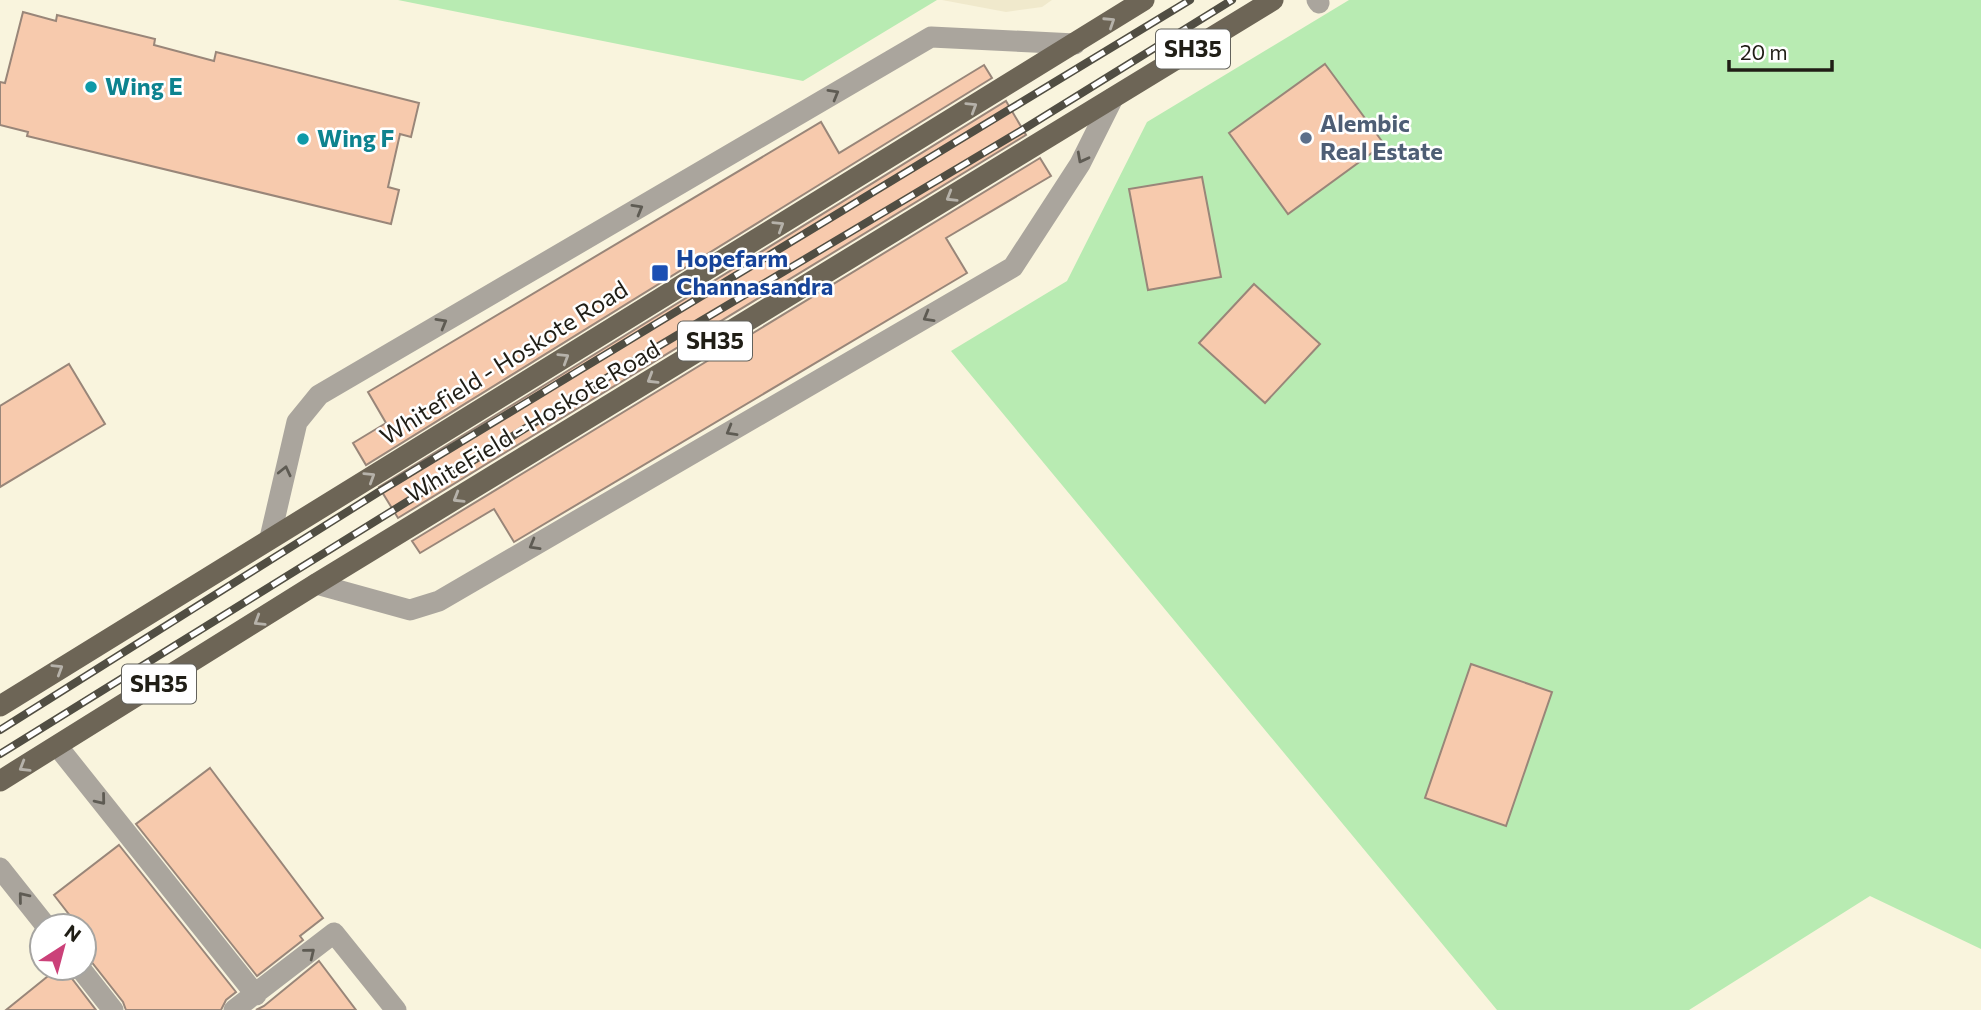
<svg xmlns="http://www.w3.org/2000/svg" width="1981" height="1010" font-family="Commissioner,sans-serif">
<rect width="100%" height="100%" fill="#f9f4dd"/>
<path fill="#f0e9cc" d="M 942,0 L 1052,0 L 1042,7 L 1006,12 Z"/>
<path fill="#b8ebb2" d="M 398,0 L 937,0 L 803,81 Z
M 1349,0 L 1981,0 L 1981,949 L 1870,896 L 1689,1010 L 1497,1010 L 951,351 L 1067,281 L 1147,122 Z"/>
<path fill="#f7caad" stroke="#998679" stroke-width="2" d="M 23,12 L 56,21 L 57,15 L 155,39 L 154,45 L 214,61 L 216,52 L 419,103 L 411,137 L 400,134 L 388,187 L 399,190 L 391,224 L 27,136 L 28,132 L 0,125 L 0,82 L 5,83 Z
M 1325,64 L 1384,144 L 1288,214 L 1229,133 Z
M 984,65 L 992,78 L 366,465 L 353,443 L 386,423 L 368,392 L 821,122 L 839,153 Z
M 1006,101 L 1026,135 L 398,518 L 379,487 Z
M 1040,158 L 1051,176 L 946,238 L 967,273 L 514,542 L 494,509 L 420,553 L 412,541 Z
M 1202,177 L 1221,277 L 1148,290 L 1129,189 Z
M 1254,284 L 1320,344 L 1265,403 L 1199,343 Z
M 69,364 L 105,424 L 0,487 L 0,406 Z
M 1471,664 L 1552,692 L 1506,826 L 1425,798 Z
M 210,768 L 323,918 L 300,936 L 303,940 L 257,976 L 136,824 Z
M 119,845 L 236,992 L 226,1000 L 221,1010 L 126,1010 L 123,1002 L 90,960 L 84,956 L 84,947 L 90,942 L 84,934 L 84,926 L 78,926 L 54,895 Z
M 319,961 L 356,1010 L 256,1010 L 264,1006 Z
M 58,968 L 67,968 L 70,976 L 96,1010 L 6,1010 Z"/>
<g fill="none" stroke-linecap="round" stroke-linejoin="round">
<path stroke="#aaa59d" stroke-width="21" d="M 1317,0 L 1319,3
M 270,538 L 297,422 L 319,395 L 931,37 L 1075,44
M 316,584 L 410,610 L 439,601 L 1013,267 L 1080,164 L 1113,98
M 58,747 L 256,995
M 0,868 L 46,926
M 80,968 L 113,1010
M 234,1010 L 334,933 L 396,1010"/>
<path stroke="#6d6556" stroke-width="21" d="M 0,706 L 1144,0
M 0,781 L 316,584 L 1273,0"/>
<defs>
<path id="rail" d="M 0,730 L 377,493 L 1190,0
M 0,754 L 642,356 L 1027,127 L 1232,0"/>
</defs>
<use href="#rail" stroke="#514e43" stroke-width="8"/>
<use href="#rail" stroke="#fff" stroke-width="5" stroke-dasharray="16" stroke-linecap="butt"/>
</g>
<defs><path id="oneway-chevron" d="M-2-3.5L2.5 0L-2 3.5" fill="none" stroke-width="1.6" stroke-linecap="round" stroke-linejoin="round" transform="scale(1.75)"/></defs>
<g stroke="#b6b2aa">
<use href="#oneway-chevron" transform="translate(1110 22) rotate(-33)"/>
<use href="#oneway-chevron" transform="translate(972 107) rotate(-32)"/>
<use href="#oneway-chevron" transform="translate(951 197) rotate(149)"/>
<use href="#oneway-chevron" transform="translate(779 226) rotate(-32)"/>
<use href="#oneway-chevron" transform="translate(564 358) rotate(-32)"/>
<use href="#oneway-chevron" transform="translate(652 379) rotate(149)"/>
<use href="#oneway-chevron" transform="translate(370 477) rotate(-32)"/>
<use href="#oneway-chevron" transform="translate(458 498) rotate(149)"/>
<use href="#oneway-chevron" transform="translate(259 621) rotate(148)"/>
<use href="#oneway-chevron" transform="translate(58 669) rotate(-32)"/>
<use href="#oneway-chevron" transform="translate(24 767) rotate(149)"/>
</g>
<g stroke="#5e5b53">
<use href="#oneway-chevron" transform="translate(834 94) rotate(-30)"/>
<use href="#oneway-chevron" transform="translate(1082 158) rotate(118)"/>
<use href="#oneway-chevron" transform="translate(638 209) rotate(-30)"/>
<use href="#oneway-chevron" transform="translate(928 317) rotate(150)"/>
<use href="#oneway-chevron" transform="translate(442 323) rotate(-30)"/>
<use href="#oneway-chevron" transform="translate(731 431) rotate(150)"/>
<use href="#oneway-chevron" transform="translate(285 471) rotate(-77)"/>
<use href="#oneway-chevron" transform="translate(534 545) rotate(150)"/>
<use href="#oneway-chevron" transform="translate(101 800) rotate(51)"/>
<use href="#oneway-chevron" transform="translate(23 897) rotate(-129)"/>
<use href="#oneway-chevron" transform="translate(310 953) rotate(-39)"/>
</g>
<g fill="#0f9aa8" stroke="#fff" stroke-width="2.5">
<circle cx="91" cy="87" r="7"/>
<circle cx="303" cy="139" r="7"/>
</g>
<circle fill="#5c6f8a" stroke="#fff" stroke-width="2.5" cx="1306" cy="138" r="7"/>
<rect fill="#1a4fb4" stroke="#fff" stroke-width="2.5" x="651" y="264" width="18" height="18" rx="3.5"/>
<g text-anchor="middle" stroke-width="5" stroke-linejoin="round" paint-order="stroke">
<g fill="#fff" stroke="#63625c" stroke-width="2">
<rect x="1156" y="29.5" width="74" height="39" rx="5"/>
<rect x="678" y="321.5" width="74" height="39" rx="5"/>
<rect x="122" y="664.5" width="74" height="39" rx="5"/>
</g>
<g font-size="23" font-weight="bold" fill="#201e16">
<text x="1193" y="57">SH35</text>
<text x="715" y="349">SH35</text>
<text x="159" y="692">SH35</text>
</g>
<g font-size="24" font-weight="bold" fill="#0d838f" stroke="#fff" text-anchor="start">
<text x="105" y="95">Wing E</text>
<text x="317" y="147">Wing F</text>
</g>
<g font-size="24" font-weight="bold" fill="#4e5e75" stroke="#fff" text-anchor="start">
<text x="1320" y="132">Alembic<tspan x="1320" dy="28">Real Estate</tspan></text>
</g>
<g font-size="24" font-weight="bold" fill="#164399" stroke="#fff" text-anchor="start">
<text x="676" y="267">Hopefarm<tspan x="676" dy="28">Channasandra</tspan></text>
</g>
<g font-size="24" fill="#201e16" stroke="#fff">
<text transform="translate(504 363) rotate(-32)" y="8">Whitefield - Hoskote Road</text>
<text transform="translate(533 422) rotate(-31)" y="8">WhiteField - Hoskote Road</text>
</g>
</g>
<g transform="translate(63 947) rotate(36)"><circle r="33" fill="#ffffff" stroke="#a6a5a2" stroke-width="2"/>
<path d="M0-5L12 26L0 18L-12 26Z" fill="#cb4179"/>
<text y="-10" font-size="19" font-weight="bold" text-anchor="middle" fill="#201e16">N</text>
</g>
<path d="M1729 60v10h103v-10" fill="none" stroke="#201e16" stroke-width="3.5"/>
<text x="1740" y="60" font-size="21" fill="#201e16" stroke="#ffffff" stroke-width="5" paint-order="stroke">20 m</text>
</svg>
